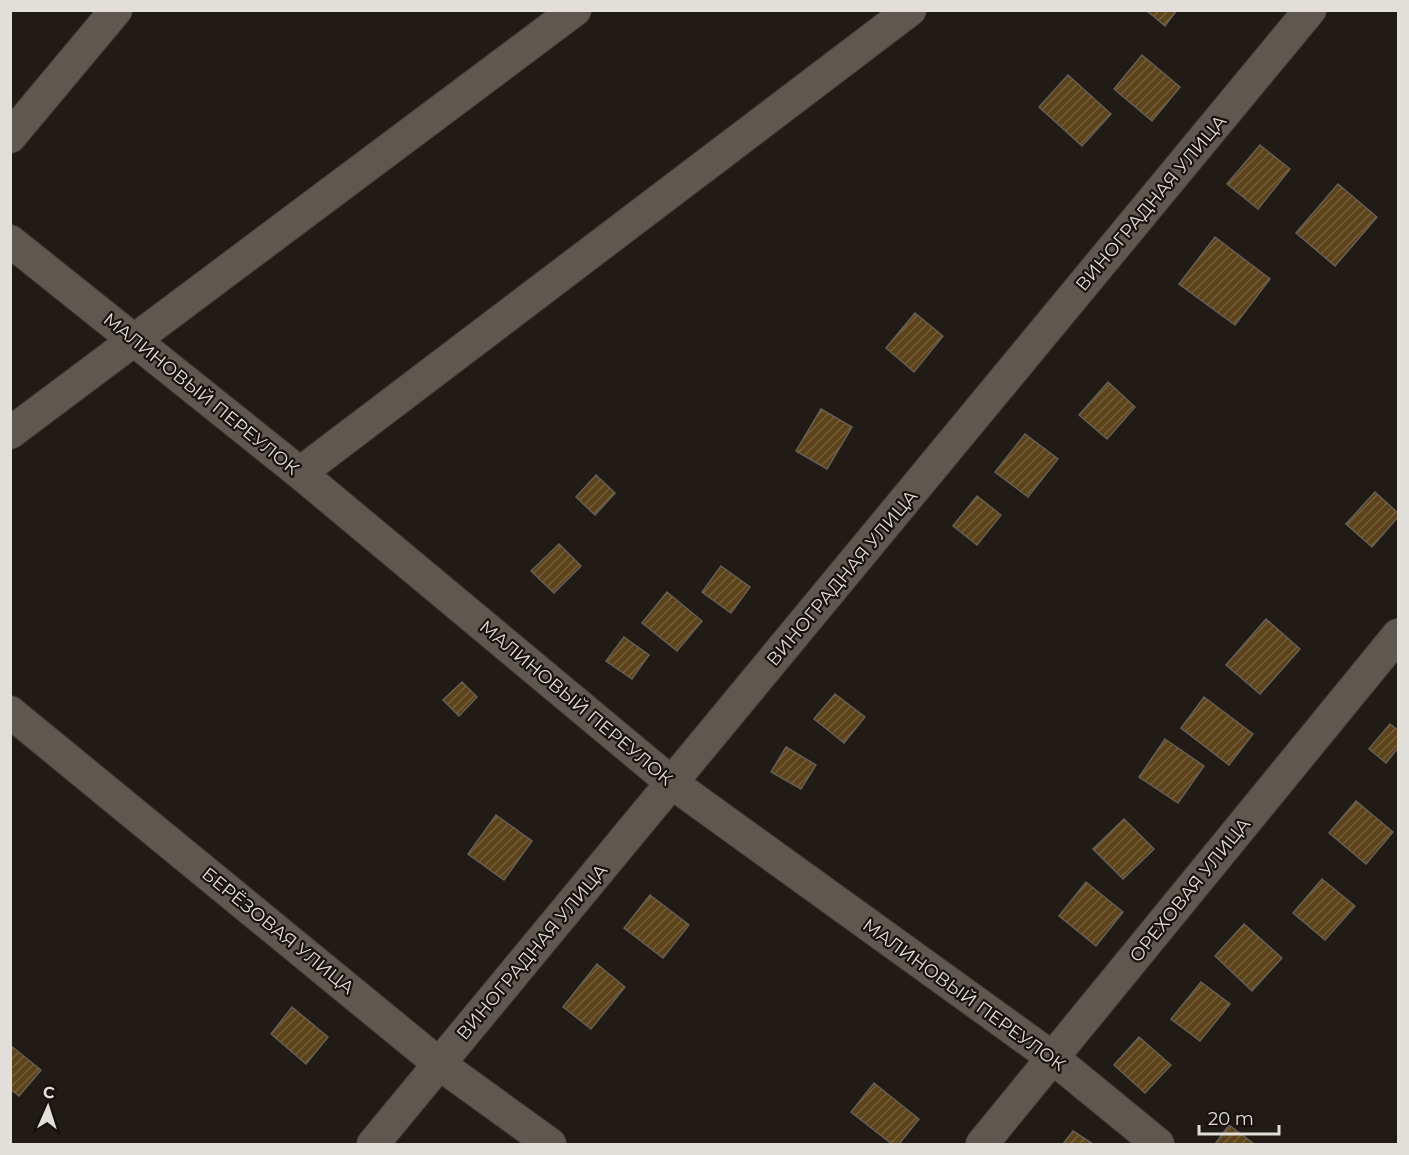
<svg xmlns="http://www.w3.org/2000/svg" width="1409" height="1155" font-family="Montserrat,sans-serif">
<defs>
<pattern id="building-hatch" width="6" height="6" patternUnits="userSpaceOnUse" patternTransform="scale(1.5)"><rect width="6" height="6" fill="#5d431a"/><path d="M-1 1l2-2M0 6l6-6M5 7l2-2" fill="none" stroke="#745e3b"/></pattern>
</defs>
<rect width="100%" height="100%" fill="#201b14"/>
<path fill="url(#building-hatch)" stroke="#655f57" stroke-width="1.5" d="M 1146,10 L 1177,10 L 1165,26 Z
M 1142,55 L 1180,87 L 1152,121 L 1114,89 Z
M 1068,75 L 1111,114 L 1082,146 L 1039,107 Z
M 1260,145 L 1290,169 L 1258,209 L 1227,184 Z
M 1338,184 L 1377,217 L 1335,266 L 1296,233 Z
M 1215,237 L 1270,279 L 1235,325 L 1179,284 Z
M 915,313 L 943,336 L 914,372 L 886,348 Z
M 1108,382 L 1135,407 L 1107,439 L 1079,415 Z
M 821,409 L 852,427 L 827,469 L 796,451 Z
M 1025,434 L 1058,459 L 1028,497 L 995,472 Z
M 596,475 L 615,493 L 595,515 L 576,497 Z
M 1375,492 L 1398,513 L 1398,517 L 1372,547 L 1346,524 Z
M 977,496 L 1001,515 L 977,545 L 953,526 Z
M 559,544 L 581,566 L 554,593 L 531,571 Z
M 721,566 L 750,587 L 731,613 L 702,592 Z
M 667,592 L 702,621 L 677,651 L 642,623 Z
M 1266,619 L 1300,649 L 1260,694 L 1226,665 Z
M 624,637 L 649,655 L 632,679 L 606,661 Z
M 462,682 L 477,697 L 459,716 L 443,700 Z
M 835,694 L 865,717 L 844,743 L 814,719 Z
M 1204,697 L 1253,734 L 1229,765 L 1181,728 Z
M 1390,724 L 1398,730 L 1398,748 L 1386,763 L 1369,749 Z
M 1165,739 L 1204,766 L 1178,803 L 1139,777 Z
M 786,747 L 816,765 L 801,789 L 771,772 Z
M 1356,801 L 1393,832 L 1366,864 L 1329,833 Z
M 496,815 L 532,841 L 504,880 L 468,854 Z
M 1124,819 L 1154,849 L 1123,879 L 1093,849 Z
M 1322,879 L 1355,906 L 1325,940 L 1293,913 Z
M 1086,882 L 1123,912 L 1096,946 L 1059,916 Z
M 650,895 L 689,925 L 663,958 L 624,928 Z
M 1244,924 L 1282,958 L 1252,991 L 1215,956 Z
M 597,964 L 625,987 L 591,1029 L 563,1007 Z
M 1201,982 L 1230,1004 L 1200,1041 L 1171,1019 Z
M 292,1007 L 328,1037 L 306,1064 L 271,1034 Z
M 1139,1037 L 1171,1065 L 1145,1093 L 1114,1065 Z
M 10,1045 L 41,1070 L 19,1096 L 10,1089 Z
M 874,1083 L 919,1119 L 899,1144 L 892,1144 L 851,1112 Z
M 1229,1125 L 1254,1144 L 1215,1144 Z
M 1073,1131 L 1093,1144 L 1063,1144 Z"/>
<g fill="none" stroke-linecap="round" stroke-linejoin="round">
<defs>
<path id="street" d="M 10,137 L 116,10
M 10,241 L 300,473 L 672,783 L 1053,1058 L 1158,1144
M 10,433 L 575,10
M 300,473 L 910,10
M 10,712 L 438,1063 L 550,1144
M 373,1144 L 1310,10
M 982,1144 L 1398,635"/>
</defs>
<use href="#street" stroke="#3a3631" stroke-width="34"/>
<use href="#street" stroke="#5e5850" stroke-width="32"/>
</g>
<g text-anchor="middle" stroke-width="4.5" stroke-linejoin="round" paint-order="stroke">
<g font-size="18" fill="#e2ded9" stroke="#17120b">
<text transform="translate(1151 203) rotate(-50)" y="6">ВИНОГРАДНАЯ УЛИЦА</text>
<text transform="translate(201 394) rotate(39)" y="6">МАЛИНОВЫЙ ПЕРЕУЛОК</text>
<text transform="translate(842 578) rotate(-50)" y="6">ВИНОГРАДНАЯ УЛИЦА</text>
<text transform="translate(576 703) rotate(40)" y="6">МАЛИНОВЫЙ ПЕРЕУЛОК</text>
<text transform="translate(1190 890) rotate(-51)" y="6">ОРЕХОВАЯ УЛИЦА</text>
<text transform="translate(278 931) rotate(39)" y="6">БЕРЁЗОВАЯ УЛИЦА</text>
<text transform="translate(532 952) rotate(-50)" y="6">ВИНОГРАДНАЯ УЛИЦА</text>
<text transform="translate(964 995) rotate(36)" y="6">МАЛИНОВЫЙ ПЕРЕУЛОК</text>
</g>
</g>
<rect width="1409" height="1155" fill="none" stroke="#e2ded9" stroke-width="24"/>
<g transform="translate(48 1107) rotate(3)" stroke="#17120b" stroke-width="4.5" paint-order="stroke">
<path d="M0-4.5L10 22L0 15L-10 22Z" fill="#e2ded9"/>
<text y="-9" font-size="16" font-weight="bold" text-anchor="middle" fill="#e2ded9">С</text>
</g>
<path d="M1199 1125v9h80v-9" fill="none" stroke="#e2ded9" stroke-width="3"/>
<text x="1208" y="1125" font-size="18" fill="#e2ded9" stroke="#17120b" stroke-width="4.5" paint-order="stroke">20 m</text>
</svg>
